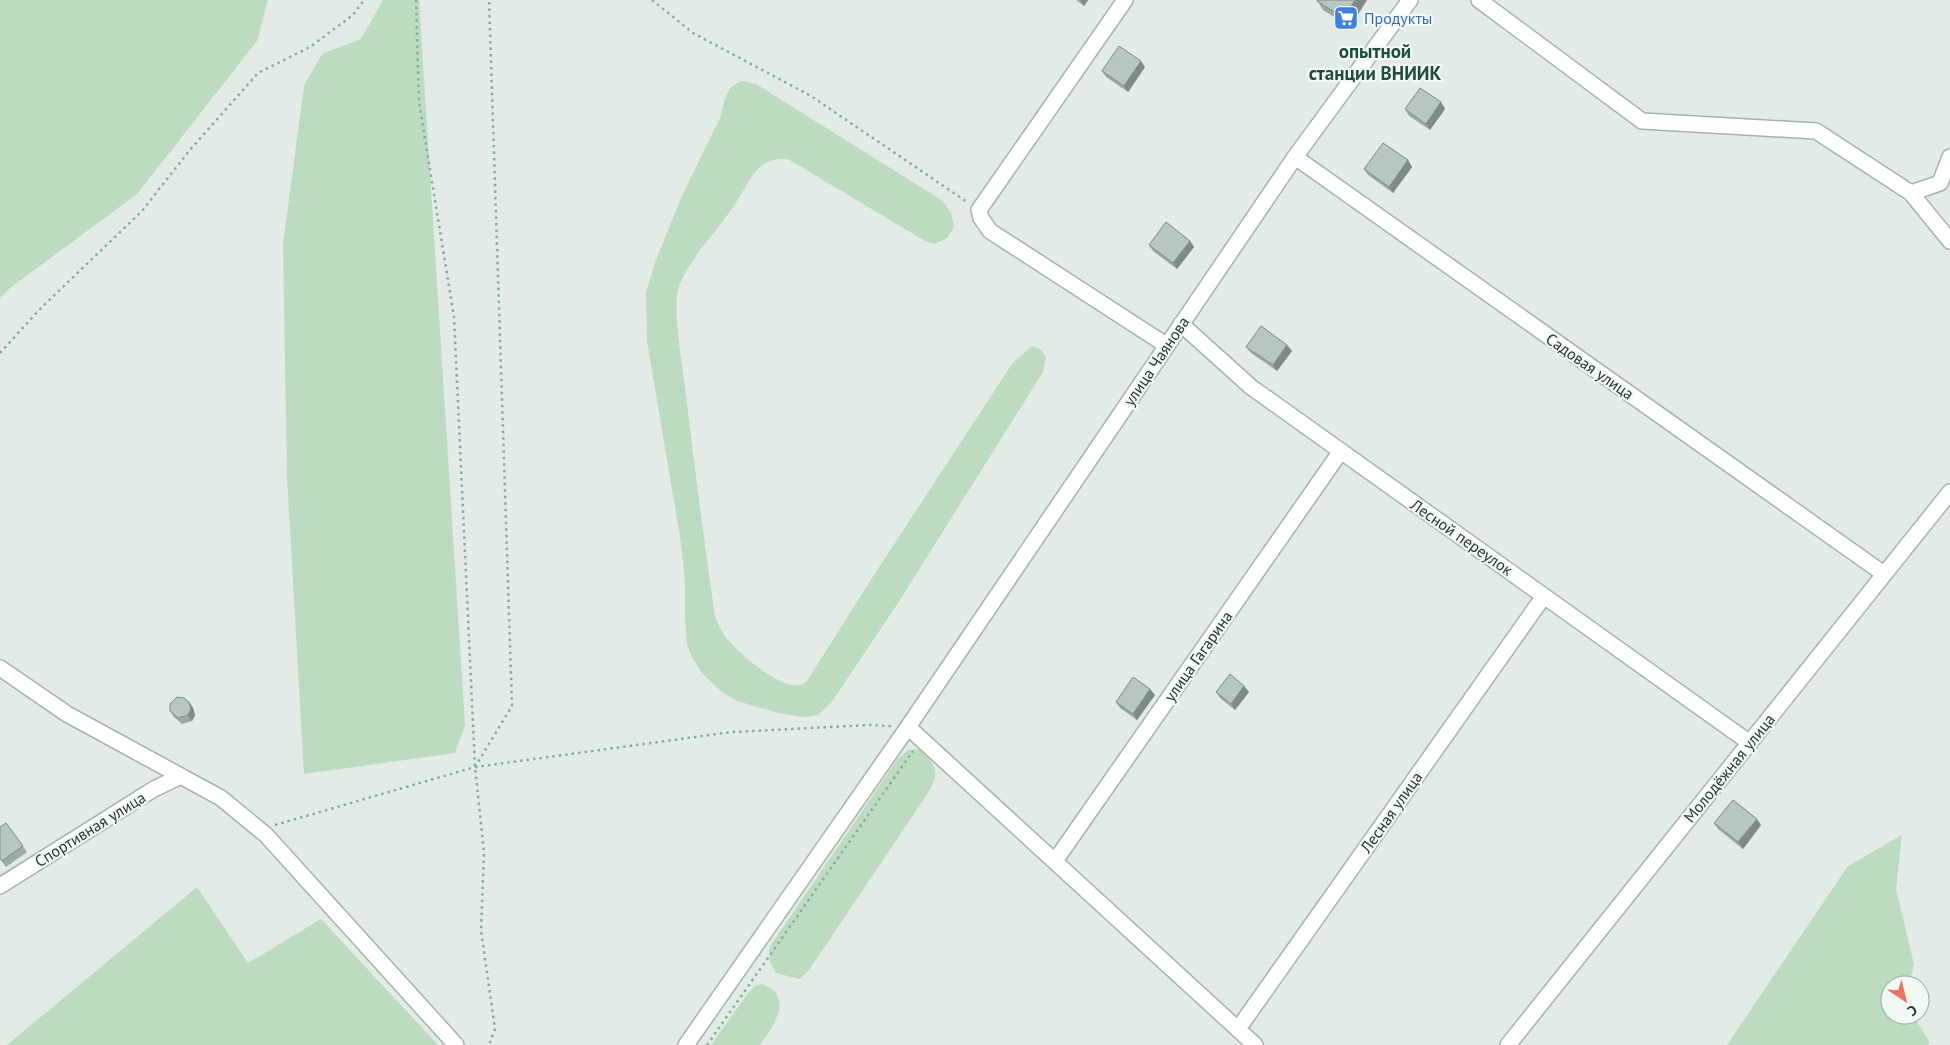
<svg xmlns="http://www.w3.org/2000/svg" width="1950" height="1045" font-family="'PT Sans',sans-serif">
<rect width="100%" height="100%" fill="#e2ebe6"/>
<path fill="#bcdbc1" d="M 0,0 L 268,0 L 257,41 L 137,194 L 10,288 L 0,298 Z
M 383,0 L 419,0 L 465,725 L 455,753 L 304,774 L 287,477 L 283,244 L 304,86 L 322,54 L 361,39 Z
M 741,81 L 756,84 L 943,201 L 951,213 L 954,227 L 947,238 L 935,244 L 925,241 L 788,159 C 758,156 751,179 737,201 C 721,227 690,257 679,286 C 672,306 682,364 685,387 C 694,464 704,540 715,617 C 718,623 720,629 724,635 C 736,651 779,690 801,685 C 802,685 806,682 807,681 L 874,575 L 1012,364 L 1032,346 L 1040,349 L 1046,357 L 1043,372 L 898,603 L 831,703 L 818,715 L 803,717 L 779,713 L 737,701 L 722,692 L 702,673 L 692,657 L 687,645 L 685,617 L 685,582 L 681,543 L 647,341 L 646,292 L 656,260 L 681,198 L 721,116 L 724,101 L 730,88 Z
M 921,749 C 938,768 940,774 926,796 L 809,970 L 799,979 L 776,973 L 770,962 L 769,948 L 897,760 L 908,750 Z
M 1902,835 L 1896,889 L 1914,964 L 1909,985 L 1890,985 L 1890,1015 L 1913,1015 L 1930,1043 L 1928,1045 L 1727,1045 L 1848,866 Z
M 197,887 L 248,963 L 321,919 L 438,1045 L 7,1045 Z
M 762,984 C 766,986 770,988 773,990 C 790,1006 769,1032 760,1045 L 711,1045 L 748,993 L 755,986 Z"/>
<g fill="none" stroke-linecap="round" stroke-linejoin="round">
<defs>
<path id="minor" d="M 1125,0 L 979,210 L 981,218 L 990,231 L 1166,345
M 1479,0 L 1642,121 L 1816,131 L 1911,193 L 1950,241
M 1295,157 L 1884,574
M 1911,193 L 1940,183 L 1950,157
M 1181,324 L 1251,387 L 1750,743
M 0,668 L 67,714 L 221,798 L 266,835 L 456,1045
M 908,727 L 1255,1045
M 1055,861 L 1341,451
M 0,886 L 154,789 L 181,776
M 1238,1029 L 1544,596
M 686,1045 L 908,727 L 1295,157 L 1410,0
M 1508,1045 L 1950,492"/>
</defs>
<use href="#minor" stroke="#a5b3ac" stroke-width="18"/>
<path stroke="#84ad9c" stroke-width="2.5" stroke-dasharray="2.5 4" stroke-linecap="butt" d="M 416,0 L 419,102 L 454,317 L 475,767 L 484,852 L 481,930 L 495,1029 L 489,1045
M 652,0 L 693,33 L 811,96 L 967,202
M 0,353 L 40,309 L 142,211 L 189,151 L 258,73 L 310,47 L 353,15 L 364,0
M 475,767 L 732,732 L 869,725 L 891,726
M 275,825 L 475,767 L 512,706 L 489,0
M 707,1045 L 913,751"/>
<use href="#minor" stroke="#fff" stroke-width="15"/>
</g>
<path fill="#9daaa4" d="M 1076,0 L 1088,0 L 1084,6 Z
M 1317,0 L 1367,0 L 1350,27 L 1323,10 Z
M 1145,67 L 1128,92 L 1106,77 L 1102,71 Z
M 1441,102 L 1445,109 L 1430,130 L 1409,116 L 1405,109 Z
M 1408,160 L 1412,167 L 1393,193 L 1368,175 L 1364,169 Z
M 1190,241 L 1194,247 L 1177,269 L 1153,251 L 1149,245 Z
M 1287,345 L 1292,351 L 1277,371 L 1251,353 L 1246,347 Z
M 1244,686 L 1249,692 L 1235,710 L 1220,698 L 1216,692 Z
M 1155,695 L 1137,720 L 1120,708 L 1116,702 Z
M 189,702 L 193,708 L 195,715 L 192,721 L 182,724 L 174,717 L 170,711 Z
M 6,823 L 27,852 L 6,867 L 0,859 Z
M 1714,823 L 1761,825 L 1743,849 L 1718,829 Z"/>
<path fill="#808b86" d="M 1080,0 L 1088,0 L 1084,6 Z
M 1355,0 L 1367,0 L 1350,27 L 1344,18 Z
M 1141,61 L 1145,67 L 1128,92 L 1124,86 Z
M 1441,102 L 1445,109 L 1430,130 L 1426,124 Z
M 1408,160 L 1412,167 L 1393,193 L 1389,187 Z
M 1190,241 L 1194,247 L 1177,269 L 1173,263 Z
M 1287,345 L 1292,351 L 1277,371 L 1273,365 Z
M 1244,686 L 1249,692 L 1235,710 L 1231,704 Z
M 1150,689 L 1155,695 L 1137,720 L 1133,714 Z
M 189,702 L 193,708 L 195,715 L 192,721 L 188,715 Z
M 1757,819 L 1761,825 L 1743,849 L 1738,842 Z"/>
<path fill="#b7c6bf" stroke="#808b86" d="M 1317,0 L 1355,0 L 1344,18 L 1317,1 Z
M 1119,46 L 1141,61 L 1124,86 L 1102,71 Z
M 1420,88 L 1441,102 L 1426,124 L 1405,109 Z
M 1383,143 L 1408,160 L 1389,187 L 1364,169 Z
M 1166,222 L 1190,241 L 1173,263 L 1149,245 Z
M 1261,326 L 1287,345 L 1273,365 L 1246,347 Z
M 1230,674 L 1244,686 L 1231,704 L 1216,692 Z
M 1133,677 L 1150,689 L 1133,714 L 1116,702 Z
M 177,697 L 184,698 L 189,702 L 191,709 L 188,715 L 178,718 L 170,711 L 170,704 Z
M 1733,800 L 1757,819 L 1738,842 L 1714,823 Z
M 6,823 L 23,846 L 2,861 L 0,858 L 0,827 Z"/>
<defs>
<symbol id="supermarket-square" viewBox="-11 -11 22 22"><rect x="-9" y="-9" width="18" height="18" rx="4" fill="#3f7fe0" stroke="#f2f8f4"/><path d="M-6-5.5h2.5l.6 2H6L4.5 2H-2.5L-4.4-4H-6ZM-1.5 3.2a1.3 1.3 0 1 0 .1 0ZM3 3.2a1.3 1.3 0 1 0 .1 0Z" fill="#fff"/></symbol>
</defs>
<g fill-rule="evenodd">
<use href="#supermarket-square" x="1332" y="4" width="28" height="28"/>
</g>
<g text-anchor="middle" stroke-width="4.5" stroke-linejoin="round" paint-order="stroke">
<g font-size="16" fill="#366cbe" stroke="#f2f8f4" text-anchor="start">
<text x="1364" y="24">Продукты</text>
</g>
<g font-size="16" fill="#233b32" stroke="#f2f8f4">
<text transform="translate(1156 361) rotate(-56)" y="6">улица Чаянова</text>
<text transform="translate(1590 366) rotate(35)" y="6">Садовая улица</text>
<text transform="translate(1462 537) rotate(35)" y="6">Лесной переулок</text>
<text transform="translate(1198 656) rotate(-55)" y="6">улица Гагарина</text>
<text transform="translate(1729 768) rotate(-51)" y="6">Молодёжная улица</text>
<text transform="translate(1391 812) rotate(-55)" y="6">Лесная улица</text>
<text transform="translate(90 829) rotate(-32)" y="6">Спортивная улица</text>
</g>
<g font-size="19" font-weight="bold" fill="#204c3c" stroke="#f2f8f4">
<text x="1375" y="58">опытной<tspan x="1375" dy="22">станции ВНИИК</tspan></text>
</g>
</g>
<g transform="translate(1905 1000) rotate(145)"><circle r="24" fill="#f2f8f4" stroke="#9faca6"/>
<path d="M0-4L9 19L0 12L-9 19Z" fill="#e97462"/>
<text y="-8" font-size="14" font-weight="bold" text-anchor="middle" fill="#233b32">С</text>
</g>
</svg>
